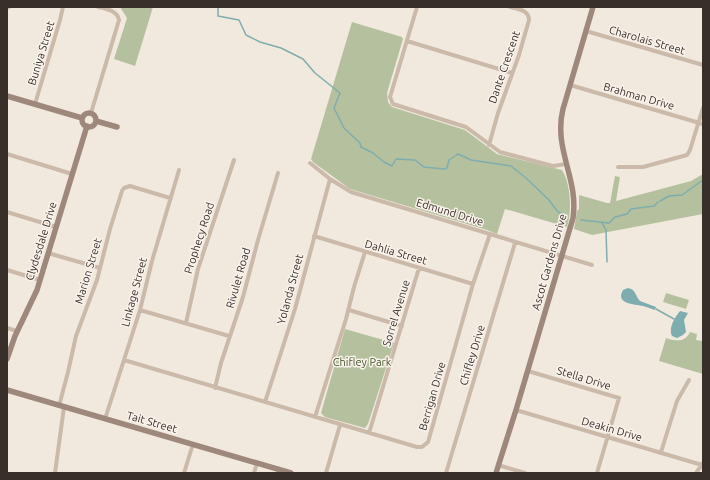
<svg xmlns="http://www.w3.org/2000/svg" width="710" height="480" font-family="Ubuntu,sans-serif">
<rect width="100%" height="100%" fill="#f2e9de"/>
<path fill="#b5c19e" d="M 120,7 L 153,7 L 135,66 L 114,59 L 127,18 Z
M 352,22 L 402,37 L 403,39 L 387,93 L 388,102 L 392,107 L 465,130 L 497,154 L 562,170 C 571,184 572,212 567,227 L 505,209 L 497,234 L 487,230 L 350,189 L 313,162 L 311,159 Z
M 703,174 L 703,214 L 592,235 L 574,229 L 577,211 L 579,209 L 579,195 L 607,203 L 610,203 L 615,176 L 620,177 L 616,201 L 691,181 Z
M 666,293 L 689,300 L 686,309 L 663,302 Z
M 345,329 L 394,343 L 368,424 L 365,428 L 325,417 L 321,413 Z
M 690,332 L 697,334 L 696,340 L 703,341 L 703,374 L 659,361 L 666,338 C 675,341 685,343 690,332 Z"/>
<path fill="#7eadaf" d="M 628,288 C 636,289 635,296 640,301 L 656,307 L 655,310 C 651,309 647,307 643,306 C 634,304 615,304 623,290 Z
M 680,311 L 688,313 L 684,320 L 686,332 L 683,335 L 677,338 L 672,336 C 668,328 675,317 680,311 Z"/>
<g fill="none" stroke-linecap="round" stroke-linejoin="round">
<path stroke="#7eadaf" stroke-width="1.5" d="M 218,7 L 218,16 L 239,20 L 246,35 L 260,42 L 281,48 L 303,59 L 315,73 L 340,93 L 334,108 L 344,128 L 360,143 L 361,147 L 373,153 L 384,162 L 392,166 L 396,159 L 415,160 L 424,167 L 444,169 L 447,168 L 449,160 L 458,154 L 471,160 L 511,166 L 526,178 L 548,199 L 558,212 L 565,215
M 660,201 L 669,196 L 682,195 L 703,180
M 581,220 L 609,223 L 615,217 L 627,214 L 631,209 L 654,206 L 658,202
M 602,223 L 606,230 L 607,262
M 656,309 L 674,319"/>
<path stroke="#cbb9aa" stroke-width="4" d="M 417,7 L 390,97 L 393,104 L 466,127 L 500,152 L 553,166 L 566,164
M 7,8 L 9,7
M 586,31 L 703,65
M 407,41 L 512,73
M 570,85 L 703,124
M 35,104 L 60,20 L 63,7
M 91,113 L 119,20 C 117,10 106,9 98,7
M 489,145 L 498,113 L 519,55 L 529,20 C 529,10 518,9 510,7
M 7,154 L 72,174
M 310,163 L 330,179 L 351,192 L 592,265
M 618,167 L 643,167 L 687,155 L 690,150 L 703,108
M 7,212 L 56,227
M 314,236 L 473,284
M 48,253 L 100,268
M 7,270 L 40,280
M 140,310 L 229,336
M 349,310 L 402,326
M 186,323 L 198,269 L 234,160
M 7,328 L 17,331
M 124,360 L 417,447 L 422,447 L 428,442 L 473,284 L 490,234
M 528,371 L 619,398 L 597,473
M 215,388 L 221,363 L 243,297 L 258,240 L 278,173
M 265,402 L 295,309 L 330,179
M 59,406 L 68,372 L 76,336 L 97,280 L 110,229 L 122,191 L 124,188 L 130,186 L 170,198
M 516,410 L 702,465
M 315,417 L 346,319 L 354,287 L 365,252
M 105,419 L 140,310 L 152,261 L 179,170
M 369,433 L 419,268
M 661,452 L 677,401 L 689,380
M 498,465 L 525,473
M 55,473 L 64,407
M 184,473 L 193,444
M 254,473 L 257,463
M 326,473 L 340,425
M 446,473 L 515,243
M 696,473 L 703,463"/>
<path stroke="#9e887b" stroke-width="5.5" d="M 7,96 L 82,118
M82 120a7 7 0 1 1 14 0a7 7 0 1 1-14 0Z
M 96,121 L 117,127
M 7,359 L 15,336 L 37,290 L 87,126
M 7,390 L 291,473
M 496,473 L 516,410 L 573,218 C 579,179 553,149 563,109 L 593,7"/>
</g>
<g text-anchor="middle" stroke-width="3" stroke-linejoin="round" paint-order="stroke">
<g font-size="11" fill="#382e2a" stroke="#faf3eb">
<text transform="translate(647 40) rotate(16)" y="4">Charolais Street</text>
<text transform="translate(41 53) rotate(-73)" y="4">Buniya Street</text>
<text transform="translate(504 67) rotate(-71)" y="4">Dante Crescent</text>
<text transform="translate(639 96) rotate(16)" y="4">Brahman Drive</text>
<text transform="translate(450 212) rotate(17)" y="4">Edmund Drive</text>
<text transform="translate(199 238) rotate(-72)" y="4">Prophecy Road</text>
<text transform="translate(41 241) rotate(-73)" y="4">Clydesdale Drive</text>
<text transform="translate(396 252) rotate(16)" y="4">Dahlia Street</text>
<text transform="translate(549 262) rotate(-74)" y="4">Ascot Gardens Drive</text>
<text transform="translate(88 271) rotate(-73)" y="4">Marion Street</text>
<text transform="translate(238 278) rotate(-74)" y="4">Rivulet Road</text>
<text transform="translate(290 289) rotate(-75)" y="4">Yolanda Street</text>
<text transform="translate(134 292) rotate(-75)" y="4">Linkage Street</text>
<text transform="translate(396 313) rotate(-73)" y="4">Sorrel Avenue</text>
<text transform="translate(472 355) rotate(-73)" y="4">Chifley Drive</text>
<text transform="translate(584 378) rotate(17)" y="4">Stella Drive</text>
<text transform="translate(432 396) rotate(-74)" y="4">Berrigan Drive</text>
<text transform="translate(152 422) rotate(16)" y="4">Tait Street</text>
<text transform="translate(612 429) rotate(16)" y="4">Deakin Drive</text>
</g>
<g font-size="11" fill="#47562e" stroke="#faf3eb">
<text x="362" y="366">Chifley Park</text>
</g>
</g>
<rect width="710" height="480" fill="none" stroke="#382e2a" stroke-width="16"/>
</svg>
